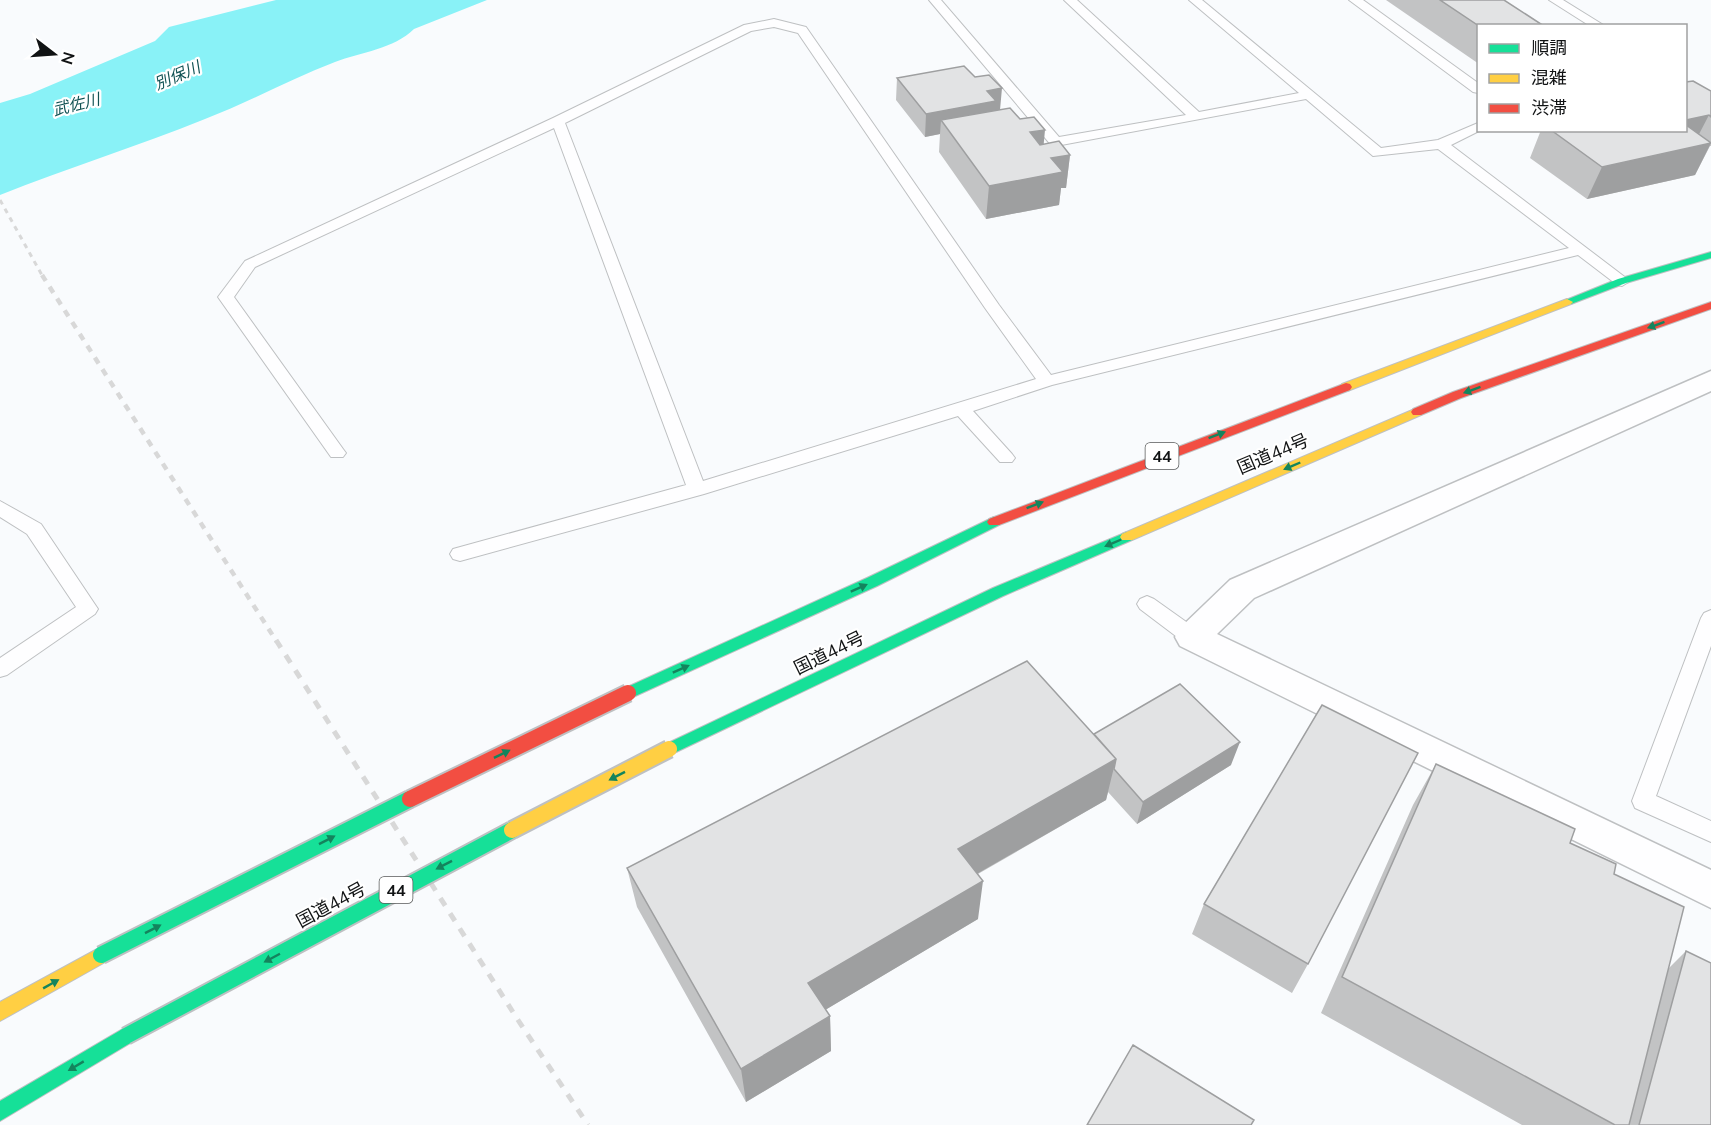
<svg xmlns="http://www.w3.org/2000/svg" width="1711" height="1125" font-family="Mulish,'Noto Sans JP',sans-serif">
<rect width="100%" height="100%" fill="#f9fbfd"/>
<path fill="#89f2f7" d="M 276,0 L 487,0 L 414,29 C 394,49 361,52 335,62 C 291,79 249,102 205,119 C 138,146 68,168 0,195 L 0,103 L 30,94 L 155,41 L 169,27 Z"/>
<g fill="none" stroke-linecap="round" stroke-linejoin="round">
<defs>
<path id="lane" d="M 929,0 L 941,0 L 1059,137 L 1186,115 L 1064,0 L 1077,0 L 1199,112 L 1299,93 L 1189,0 L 1202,0 L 1381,148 L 1438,140 L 1478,123 L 1478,130 L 1481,130 L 1451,145 L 1630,281 L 1622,286 L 1616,284 L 1578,255 L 1052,385 L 973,411 L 1012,454 L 1015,458 L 1012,462 L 1000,462 L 958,416 L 704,494 L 460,561 L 453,559 L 450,554 L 453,549 L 686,485 L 554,128 L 255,267 L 234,297 L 343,449 L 346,453 L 343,457 L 331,457 L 218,297 L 245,261 L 553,118 L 744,25 L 774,19 L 806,27 L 999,305 L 1051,375 L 1569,248 L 1438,149 L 1373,156 L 1306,99 L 1056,146 L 1051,145 ZM 774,27 L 798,33 L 985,308 L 1036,379 L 703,481 L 565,123 L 751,31 Z
M 1349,0 L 1363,0 L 1478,83 L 1478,93 L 1473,92 Z
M 1549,0 L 1563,0 L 1605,26 L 1590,26 Z
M 0,501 L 41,524 L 98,609 L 95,614 L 7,675 L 0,677 L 0,658 L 76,607 L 27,534 L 0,517 Z
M 1147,596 L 1154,599 L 1199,631 L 1202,637 L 1199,643 L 1192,645 L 1185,643 L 1140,609 L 1137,604 L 1140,599 Z
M 1711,610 L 1711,646 L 1656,796 L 1711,821 L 1711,842 L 1635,808 L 1632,801 L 1701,618 L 1704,613 Z"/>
<path id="street" d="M 1711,371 L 1711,391 L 1254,598 L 1217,634 L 1711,870 L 1711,908 L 1180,646 L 1175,637 L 1180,628 L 1230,580 Z"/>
<path id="fast" d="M 1711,252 L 1711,258 L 1626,283 L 1571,304 L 1563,304 L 1561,302 L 1618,279 Z
M 994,517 L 999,519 L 1001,522 L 999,525 L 877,586 L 633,697 L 628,699 L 623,697 L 621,693 L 623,689 L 867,578 Z
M 1127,532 L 1134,537 L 1132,540 L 1003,596 L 674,753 L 669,755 L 664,753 L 661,749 L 664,745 L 993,588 Z
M 126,1027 L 132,1030 L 135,1036 L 132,1042 L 0,1121 L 0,1101 Z"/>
<path id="slow" d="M 1567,299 L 1573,302 L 1571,304 L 1350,390 L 1346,391 L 1340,387 L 1342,384 Z
M 1417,408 L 1423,412 L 1421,415 L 1132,540 L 1122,540 L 1120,537 L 1122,534 Z
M 101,947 L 107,949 L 110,955 L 107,961 L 0,1021 L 0,1002 Z"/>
<path id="jam" d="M 1711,302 L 1711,309 L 1461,398 L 1421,415 L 1413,415 L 1411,412 L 1413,409 L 1453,392 Z
M 1346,383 L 1350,384 L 1352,387 L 1350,390 L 999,525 L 989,525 L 987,522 L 989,519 Z"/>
</defs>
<use href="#lane" stroke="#bec0c2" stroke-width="2"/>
<use href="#street" stroke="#bec0c2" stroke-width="3"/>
<use href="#fast" stroke="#bec0c2" stroke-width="2"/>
<use href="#slow" stroke="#bec0c2" stroke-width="2"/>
<use href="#jam" stroke="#bec0c2" stroke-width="2"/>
<use href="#lane" fill="#fefeff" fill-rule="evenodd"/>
<use href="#street" fill="#fefeff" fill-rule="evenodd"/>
<use href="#fast" fill="#16e098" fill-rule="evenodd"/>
<use href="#slow" fill="#ffcf43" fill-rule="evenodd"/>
<use href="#jam" fill="#f24e42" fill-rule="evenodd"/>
<path stroke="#d8d8d8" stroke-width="3" stroke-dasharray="5 5" stroke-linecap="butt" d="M 0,200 L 43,277"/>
<path stroke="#d8d8d8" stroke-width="4.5" stroke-dasharray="7 7" stroke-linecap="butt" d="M 42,275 L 277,642"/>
<path stroke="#d8d8d8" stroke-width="5" stroke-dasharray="9 9" stroke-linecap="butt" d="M 276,640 L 518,1020 L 588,1125"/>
<defs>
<path id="fast-bridge" d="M 101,955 L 410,799
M 126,1036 L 512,830"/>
<path id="slow-bridge" d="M 512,830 L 669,749"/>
<path id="jam-bridge" d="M 410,799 L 628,693"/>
</defs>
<use href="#fast-bridge" stroke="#bec0c2" stroke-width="20" stroke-linecap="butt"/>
<use href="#slow-bridge" stroke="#bec0c2" stroke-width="20" stroke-linecap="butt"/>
<use href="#jam-bridge" stroke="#bec0c2" stroke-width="20" stroke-linecap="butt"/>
<use href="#fast-bridge" stroke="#16e098" stroke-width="16"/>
<use href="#slow-bridge" stroke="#ffcf43" stroke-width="16"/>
<use href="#jam-bridge" stroke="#f24e42" stroke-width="16"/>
</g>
<path fill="#c2c3c4" d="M 1386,0 L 1504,0 L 1479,26 L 1479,64 Z
M 897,78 L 1000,110 L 1020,119 L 1044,144 L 1070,155 L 1066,188 L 1061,188 L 1059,205 L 986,219 L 939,152 L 940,134 L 925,137 L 896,100 Z
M 1686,82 L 1711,91 L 1711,146 L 1710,146 L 1695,175 L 1587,199 L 1530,158 L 1541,130 L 1686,130 Z
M 1094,734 L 1231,765 L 1137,824 L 1108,792 L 1106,800 L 978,874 L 978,919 L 825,1010 L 830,1016 L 831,1051 L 746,1102 L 637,907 L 627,868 Z
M 1436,764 L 1614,874 L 1668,969 L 1686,951 L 1711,1125 L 1522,1125 L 1321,1013 L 1413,805 Z
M 1204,904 L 1308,964 L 1292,993 L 1192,934 Z"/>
<path fill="#9e9fa0" d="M 1002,88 L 1000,110 L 941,120 L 940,134 L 925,137 L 926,114 L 987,91 Z
M 1709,115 L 1697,138 L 1686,130 L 1686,120 Z
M 1045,130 L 1042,162 L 1030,132 Z
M 1711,143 L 1695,175 L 1587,199 L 1602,167 Z
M 1070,155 L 1066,188 L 1061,188 L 1059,205 L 986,219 L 989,186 L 1051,158 Z
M 1240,742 L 1231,765 L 1137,824 L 1143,802 Z
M 1116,759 L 1106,800 L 954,887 L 958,849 Z
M 983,881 L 978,919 L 810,1019 L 808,983 Z
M 830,1016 L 831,1051 L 746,1102 L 741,1069 Z"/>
<path fill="#e2e3e4" stroke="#9e9fa0" stroke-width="1.5" d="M 1440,0 L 1504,0 L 1544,26 L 1479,26 Z
M 964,66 L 975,77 L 989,75 L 1002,88 L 987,91 L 996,101 L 926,114 L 897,78 Z
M 1693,81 L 1711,91 L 1711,117 L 1709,115 L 1686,120 L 1686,82 Z
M 1010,108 L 1020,119 L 1034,117 L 1045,130 L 1030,132 L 1040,145 L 1059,141 L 1070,155 L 1051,158 L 1063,172 L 989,186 L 941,120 Z
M 1686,125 L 1711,143 L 1602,167 L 1551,130 L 1686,130 Z
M 1027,661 L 1116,759 L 958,849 L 983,881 L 808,983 L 830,1016 L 741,1069 L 627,868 Z
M 1180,684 L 1240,742 L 1143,802 L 1114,769 L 1116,759 L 1094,734 Z
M 1322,705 L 1418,753 L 1308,964 L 1204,904 Z
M 1436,764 L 1575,829 L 1570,843 L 1616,864 L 1614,874 L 1684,907 L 1629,1125 L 1615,1125 L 1342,977 Z
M 1686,951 L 1711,963 L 1711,1125 L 1639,1125 Z
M 1133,1045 L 1254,1120 L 1251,1125 L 1087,1125 Z"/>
<defs><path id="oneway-solid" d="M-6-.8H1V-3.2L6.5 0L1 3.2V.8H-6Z" transform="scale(1.5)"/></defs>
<g fill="#14845d">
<use href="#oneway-solid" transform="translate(1656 325) rotate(160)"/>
<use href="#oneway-solid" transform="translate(1472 390) rotate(160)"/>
<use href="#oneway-solid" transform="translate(1217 435) rotate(-21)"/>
<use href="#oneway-solid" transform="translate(1292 466) rotate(157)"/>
<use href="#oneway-solid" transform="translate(1035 505) rotate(-21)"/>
<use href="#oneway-solid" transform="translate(1113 543) rotate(157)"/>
<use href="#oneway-solid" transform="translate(859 588) rotate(-24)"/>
<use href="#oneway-solid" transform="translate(681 669) rotate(-24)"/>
<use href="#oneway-solid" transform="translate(502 754) rotate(-26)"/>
<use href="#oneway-solid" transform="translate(617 776) rotate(153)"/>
<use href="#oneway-solid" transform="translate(327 840) rotate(-27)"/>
<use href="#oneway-solid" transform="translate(444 865) rotate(153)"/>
<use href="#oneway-solid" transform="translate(153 929) rotate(-27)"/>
<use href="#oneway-solid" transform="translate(272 958) rotate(152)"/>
<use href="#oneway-solid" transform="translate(51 984) rotate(-29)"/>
<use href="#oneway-solid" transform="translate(76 1066) rotate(149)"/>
</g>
<g text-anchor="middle" stroke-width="4.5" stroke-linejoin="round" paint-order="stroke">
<g font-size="16" font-style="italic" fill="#115254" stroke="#fff">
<text transform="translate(177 75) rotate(-23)" y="6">別保川</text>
<text transform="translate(76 104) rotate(-14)" y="6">武佐川</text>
</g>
<g fill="#fff" stroke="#585a5a" stroke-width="1.5">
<rect x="1145.5" y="443" width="33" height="26" rx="4.5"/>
<rect x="379.5" y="877" width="33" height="26" rx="4.5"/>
</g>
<g font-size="16" font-weight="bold" fill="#111314">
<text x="1162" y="462">44</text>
<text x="396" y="896">44</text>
</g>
<g font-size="18" fill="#111314" stroke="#fff">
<text transform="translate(1273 454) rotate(-23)" y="6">国道44号</text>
<text transform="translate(829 653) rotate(-26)" y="6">国道44号</text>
<text transform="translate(331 905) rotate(-28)" y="6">国道44号</text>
</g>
</g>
<rect x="1477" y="24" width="210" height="108" fill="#ffffff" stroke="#a0a1a1" stroke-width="1.5"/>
<rect x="1489" y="44" width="30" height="9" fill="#16e098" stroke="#a0a1a1" stroke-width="1.5"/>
<text x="1531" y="54" font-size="18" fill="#111314">順調</text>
<rect x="1489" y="74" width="30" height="9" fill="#ffcf43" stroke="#a0a1a1" stroke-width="1.5"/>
<text x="1531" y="84" font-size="18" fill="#111314">混雑</text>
<rect x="1489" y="104" width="30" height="9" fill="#f24e42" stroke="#a0a1a1" stroke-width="1.5"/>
<text x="1531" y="114" font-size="18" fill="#111314">渋滞</text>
<g transform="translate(54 54) rotate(107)" stroke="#ffffff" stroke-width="4.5" paint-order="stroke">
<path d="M0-4.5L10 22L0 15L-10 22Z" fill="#111314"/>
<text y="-9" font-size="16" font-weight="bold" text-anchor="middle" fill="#111314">N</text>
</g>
</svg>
